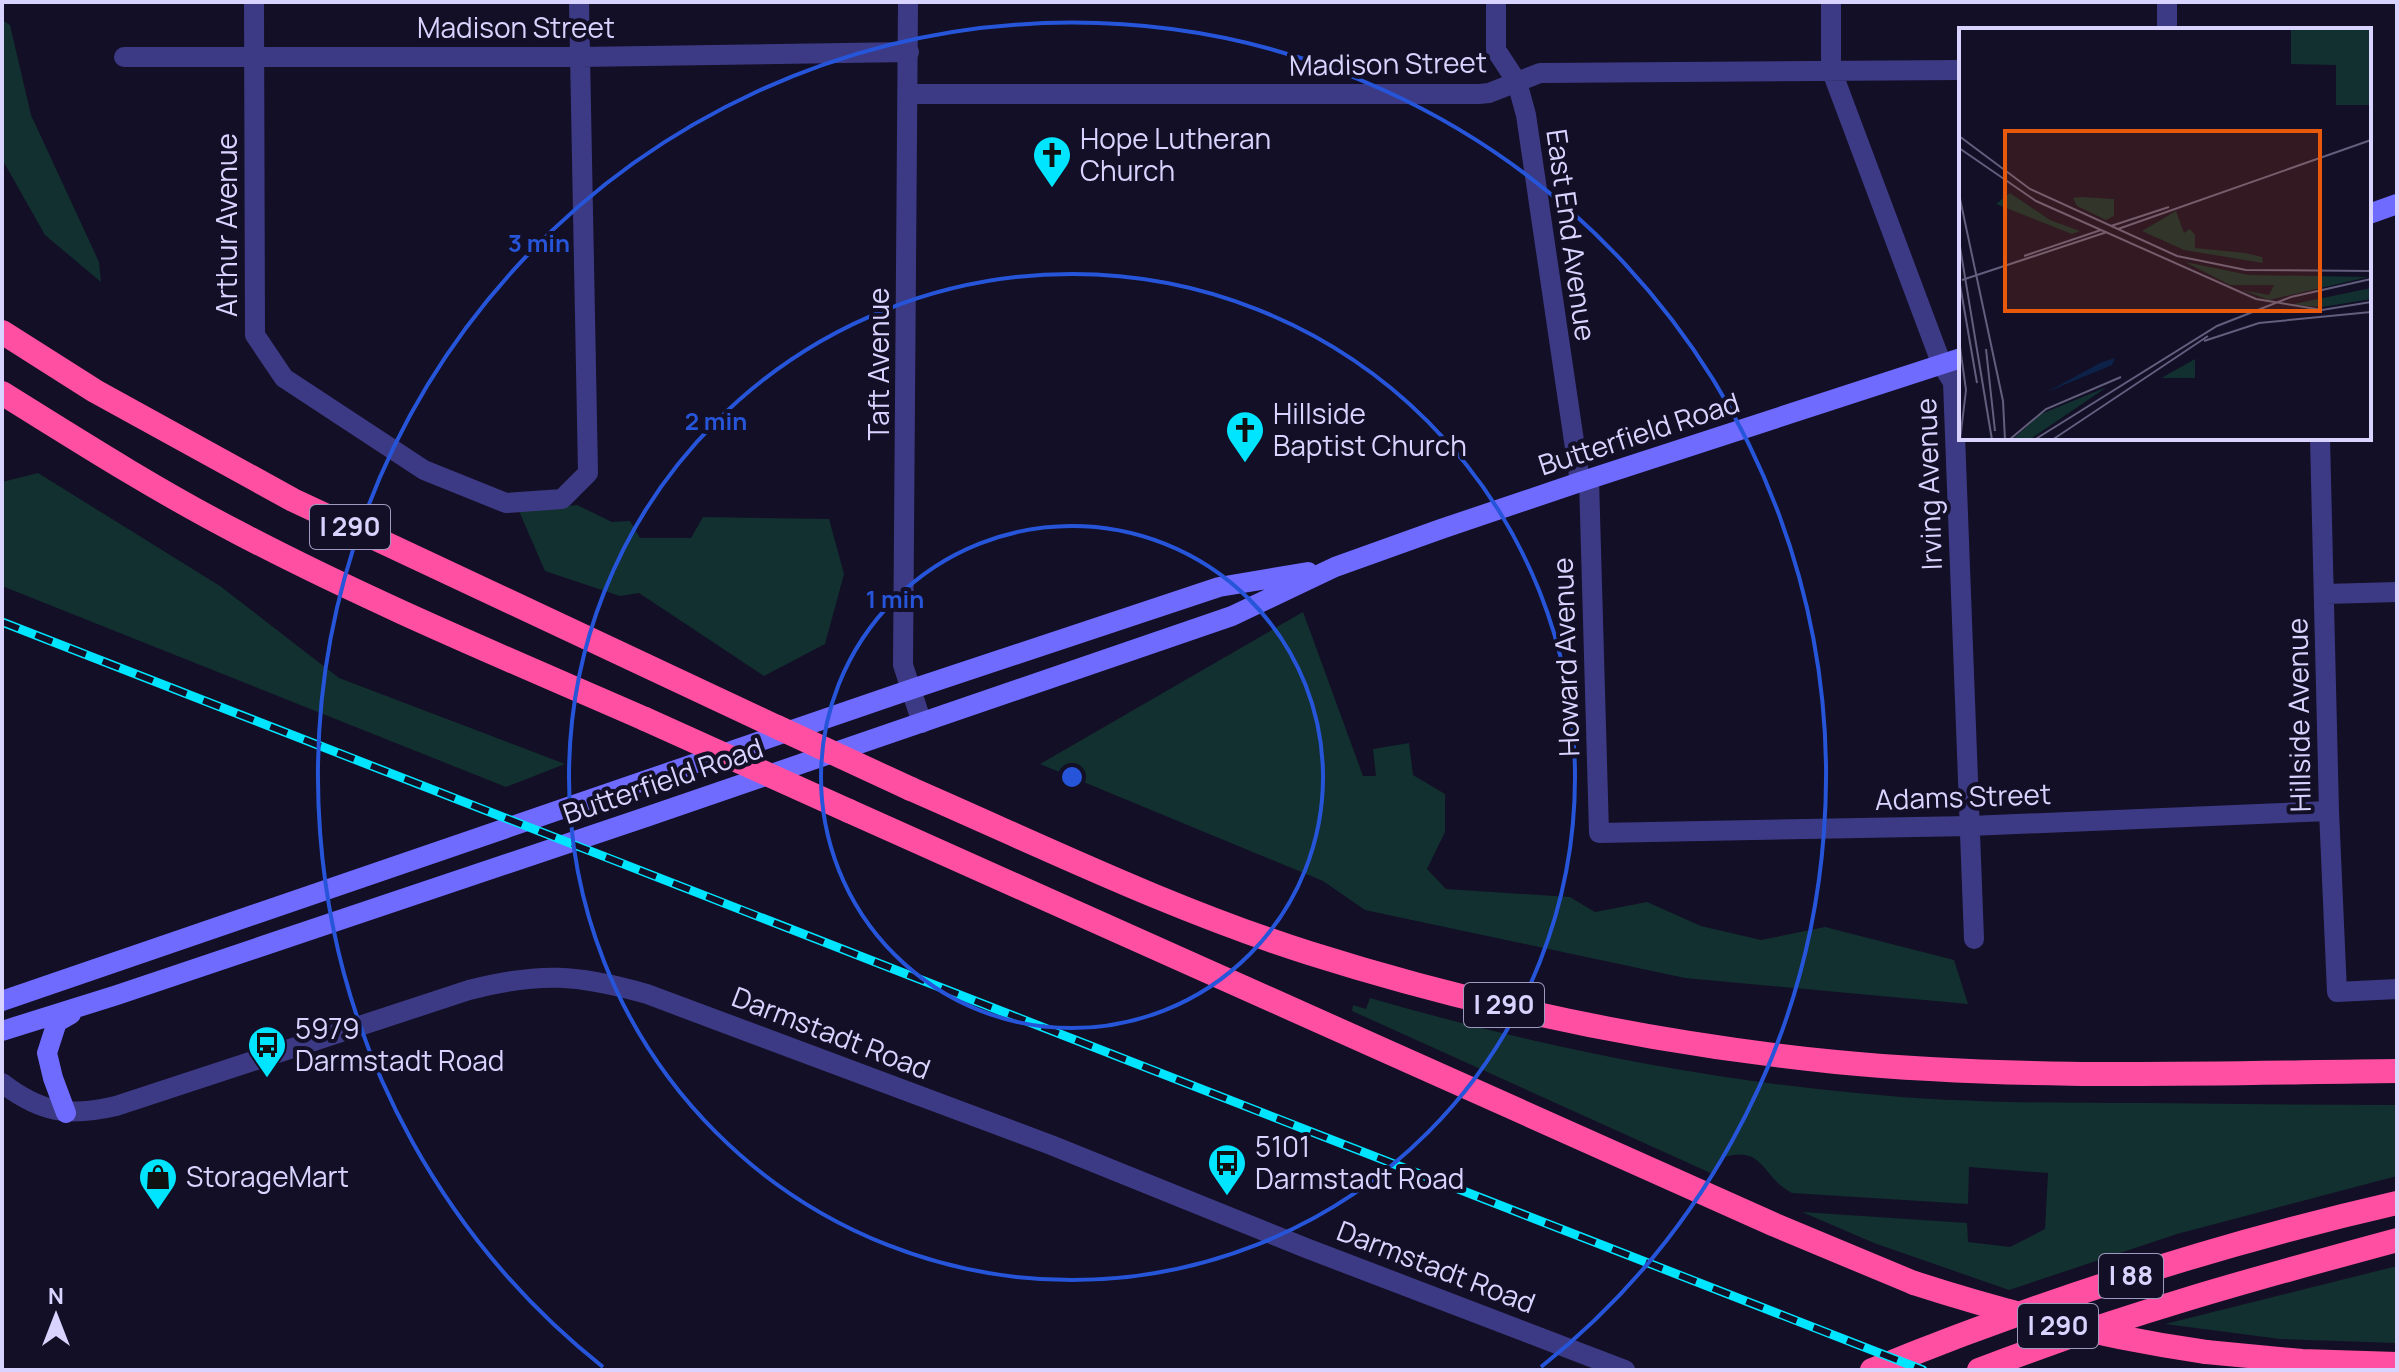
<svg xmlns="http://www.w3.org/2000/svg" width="2399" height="1372" font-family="Manrope,sans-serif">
<rect width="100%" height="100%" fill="#130f26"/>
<path fill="#12302f" d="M 2,20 L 10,25 L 31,115 L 99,262 L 101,282 L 45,235 L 2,159 Z
M 38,473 L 220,586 L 339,678 L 565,764 L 506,787 L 2,586 L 2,482 Z
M 577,505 L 612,522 L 630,521 L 640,538 L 691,538 L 703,517 L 829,519 L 844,574 L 825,644 L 764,676 L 639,593 L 620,596 L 545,571 L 519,511 Z
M 1303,612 L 1363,776 L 1376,776 L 1373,749 L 1409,743 L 1413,775 L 1445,794 L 1445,832 L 1427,869 L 1446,889 L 1570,897 L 1595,912 L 1647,902 L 1701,926 L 1761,940 L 1825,927 L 1954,960 L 1968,1004 L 1685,978 L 1365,910 L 1323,881 L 1040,764 Z
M 1370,998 C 1529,1044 1692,1078 1857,1093 C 1954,1103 2051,1103 2148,1103 C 2231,1104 2314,1105 2397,1105 L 2397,1176 L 2177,1234 L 2009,1290 L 1874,1243 L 1802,1212 L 1967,1223 L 1968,1242 L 2010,1247 L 2045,1229 L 2048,1173 L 1969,1167 L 1968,1204 L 1792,1193 C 1761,1177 1764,1144 1722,1158 L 1715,1175 L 1352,1011 L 1353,1005 L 1366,1009 Z
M 2397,1266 L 2397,1343 L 2280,1339 L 2165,1324 Z"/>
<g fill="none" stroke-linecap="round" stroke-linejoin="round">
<path stroke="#3d3a85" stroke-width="20" d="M 254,2 L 255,335 L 284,378 L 424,470 L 506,503 L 562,499 L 588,473 L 579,2
M 908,2 L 903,665 L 922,723
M 1496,2 L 1496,50 L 1517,82 L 1526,115 L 1580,482
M 1831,2 L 1831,69 L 1942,365 L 1953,382 L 1974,939
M 2167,2 L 2167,30
M 124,57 L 579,57 L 909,52
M 908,94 L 1479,94 L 1489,93 L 1540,73 L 1961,70
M 2320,438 L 2329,811 L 2337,992 L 2397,989
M 1589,479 L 1599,833 L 1970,826 L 2329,811
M 2325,594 L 2397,592
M 2,1083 C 41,1113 69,1117 116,1106 L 469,990 C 540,972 577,974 647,994 L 1051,1145 L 1306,1248 L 1625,1370"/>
<path stroke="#6f6bff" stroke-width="20" d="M 2369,214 L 2397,204
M 2,1001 L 912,689 L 1219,587 L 1308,572
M 2,1031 L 117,995 L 646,817 L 1232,616 L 1335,567 L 1441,529 L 1580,482 L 1961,358
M 66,1113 L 53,1078 L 47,1053 L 57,1022 L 71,1014"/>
<path stroke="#ff4fa3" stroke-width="24" d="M 2,332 L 95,391 L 293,500 L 777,727
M 2,393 C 79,441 156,490 237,532 C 370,602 508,659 645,719
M 911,789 C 1042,846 1173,910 1309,953 C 1480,1007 1658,1044 1836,1062 C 2022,1080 2210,1073 2397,1071
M 849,811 L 1775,1225 L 1914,1283
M 2206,1352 L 2302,1361 L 2397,1364
M 1872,1370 C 2042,1301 2218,1244 2397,1203
M 1979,1370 C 2115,1317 2256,1278 2397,1240"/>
<defs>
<path id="rail" d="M 2,622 L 1923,1370"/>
</defs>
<use href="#rail" stroke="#00e5ff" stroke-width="9"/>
<use href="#rail" stroke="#130f26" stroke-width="6" stroke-dasharray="18" stroke-linecap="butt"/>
<path stroke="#ff4fa3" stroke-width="24" d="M 645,719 L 849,811
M 777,727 L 911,789
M 1914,1283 C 2010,1314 2106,1338 2206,1352"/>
</g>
<g fill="none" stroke="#2655da" stroke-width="4">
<circle cx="1072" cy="777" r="251"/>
<circle cx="1072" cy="777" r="503"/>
<path d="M603 1367A754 754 0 1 1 1541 1367"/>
</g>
<defs>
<symbol id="church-pin" viewBox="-11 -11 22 30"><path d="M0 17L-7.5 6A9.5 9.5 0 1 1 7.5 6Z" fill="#00e5ff" stroke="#130f26"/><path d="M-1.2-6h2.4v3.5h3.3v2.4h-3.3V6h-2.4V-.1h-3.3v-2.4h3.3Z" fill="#111"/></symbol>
<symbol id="bus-pin" viewBox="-11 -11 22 30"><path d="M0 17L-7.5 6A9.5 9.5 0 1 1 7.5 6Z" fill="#00e5ff" stroke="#130f26"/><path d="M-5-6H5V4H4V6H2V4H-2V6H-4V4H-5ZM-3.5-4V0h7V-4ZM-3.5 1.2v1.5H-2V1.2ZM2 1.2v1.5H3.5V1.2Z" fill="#111"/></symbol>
<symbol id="shop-pin" viewBox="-11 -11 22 30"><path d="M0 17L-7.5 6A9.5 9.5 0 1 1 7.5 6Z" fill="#00e5ff" stroke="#130f26"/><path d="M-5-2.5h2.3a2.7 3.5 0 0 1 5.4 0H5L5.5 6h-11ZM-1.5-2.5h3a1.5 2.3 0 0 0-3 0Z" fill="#111"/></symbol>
</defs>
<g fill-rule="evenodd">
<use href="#church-pin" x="1030" y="133" width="44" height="60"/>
<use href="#church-pin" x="1223" y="408" width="44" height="60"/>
<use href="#bus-pin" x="245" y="1023" width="44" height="60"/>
<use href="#bus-pin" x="1205" y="1141" width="44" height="60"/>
<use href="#shop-pin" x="136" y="1155" width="44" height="60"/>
</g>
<g text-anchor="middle" stroke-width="8" stroke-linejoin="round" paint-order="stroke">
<g fill="#130f26" stroke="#9e99be" stroke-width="2">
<rect x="310" y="505" width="80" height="44" rx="6"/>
<rect x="1464" y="983" width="80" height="44" rx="6"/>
<rect x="2099" y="1254" width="64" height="44" rx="6"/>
<rect x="2018" y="1304" width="80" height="44" rx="6"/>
</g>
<g font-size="26" font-weight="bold" fill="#d9d4ff">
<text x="350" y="536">I 290</text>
<text x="1504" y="1014">I 290</text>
<text x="2131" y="1285">I 88</text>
<text x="2058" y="1335">I 290</text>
</g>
<g font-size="28" fill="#d9d4ff" stroke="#130f26">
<text x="516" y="38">Madison Street</text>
<text transform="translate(1388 64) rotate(-1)" y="10">Madison Street</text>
<text transform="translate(227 225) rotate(-90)" y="10">Arthur Avenue</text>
<text transform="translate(1571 235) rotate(82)" y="10">East End Avenue</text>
<text transform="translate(879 364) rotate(-90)" y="10">Taft Avenue</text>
<text transform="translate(1639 434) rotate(-18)" y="10">Butterfield Road</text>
<text transform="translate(1929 484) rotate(-92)" y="10">Irving Avenue</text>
<text transform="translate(1566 657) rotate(-92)" y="10">Howard Avenue</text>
<text transform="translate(2299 715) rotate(-91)" y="10">Hillside Avenue</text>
<text transform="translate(663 781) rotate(-19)" y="10">Butterfield Road</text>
<text transform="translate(1963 797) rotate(-2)" y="10">Adams Street</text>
<text transform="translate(831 1033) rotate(21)" y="10">Darmstadt Road</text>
<text transform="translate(1436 1267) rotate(21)" y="10">Darmstadt Road</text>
</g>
<g font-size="28" fill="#d9d4ff" stroke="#130f26" text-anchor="start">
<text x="1080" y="149">Hope Lutheran<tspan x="1080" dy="32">Church</tspan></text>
<text x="1273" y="424">Hillside<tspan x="1273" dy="32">Baptist Church</tspan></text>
<text x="295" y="1039">5979<tspan x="295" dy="32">Darmstadt Road</tspan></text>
<text x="1255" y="1157">5101<tspan x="1255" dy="32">Darmstadt Road</tspan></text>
<text x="186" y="1187">StorageMart</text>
</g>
</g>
<g transform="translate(1959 28)">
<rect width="412" height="412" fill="#130f26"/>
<path d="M 332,0 L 412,0 L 412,77 L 377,77 L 377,37 L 332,36 ZM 51,165 L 91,192 L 121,203 L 113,206 L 37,176 ZM 122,169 L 155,171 L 155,188 L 147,192 L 118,178 L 114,170 ZM 217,183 L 225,205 L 231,201 L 236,207 L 236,220 L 286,225 L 303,229 L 304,235 L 225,222 L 183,203 ZM 226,234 L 290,247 L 409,249 L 310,272 L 283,262 L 310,267 L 315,257 L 271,257 ZM 412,260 L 412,271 L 363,279 L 330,277 ZM 236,331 L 236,350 L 203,350 L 206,348 ZM 148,359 L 70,412 L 53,412 L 82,386 Z" fill="#12302f"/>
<path d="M 156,330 L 153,337 L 88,364 L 141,335 Z" fill="#0c2248"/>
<path fill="none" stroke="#625e7d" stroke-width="2" d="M 0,108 L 71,161 L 218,228 L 287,242 L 412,243M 0,120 L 77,173 L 297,271 L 363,282 L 412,274M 0,166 L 44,373 L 46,412M 152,198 L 210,179M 159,201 L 412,112M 0,213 L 33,412M 65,228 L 142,202M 0,251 L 18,355M 3,252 L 148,204M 0,312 L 7,362 L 1,412M 245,313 L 300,295 L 412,284M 27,321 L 36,403M 50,412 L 87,381 L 162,349M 75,412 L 258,298 L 332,269 L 412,251M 93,412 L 249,308"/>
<path fill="#e8590c" fill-opacity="0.15" stroke="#e8590c" stroke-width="4" d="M 46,103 L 361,103 L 361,283 L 46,283 Z"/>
<rect width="412" height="412" fill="none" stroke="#d9d4ff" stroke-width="4"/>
</g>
<circle cx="1072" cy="777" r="12" fill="#2655da" stroke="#130f26" stroke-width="4"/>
<g font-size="24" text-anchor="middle" font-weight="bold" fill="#2655da" stroke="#130f26" stroke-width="8" stroke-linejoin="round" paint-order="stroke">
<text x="539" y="252">3 min</text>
<text x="716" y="430">2 min</text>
<text x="895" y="608">1 min</text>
</g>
<rect width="2399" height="1372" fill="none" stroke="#d9d4ff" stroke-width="8"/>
<g transform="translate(56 1316)" stroke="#130f26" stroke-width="6" paint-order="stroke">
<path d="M0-6L14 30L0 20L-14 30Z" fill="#d9d4ff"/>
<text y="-12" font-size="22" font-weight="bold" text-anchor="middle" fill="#d9d4ff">N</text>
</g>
</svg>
